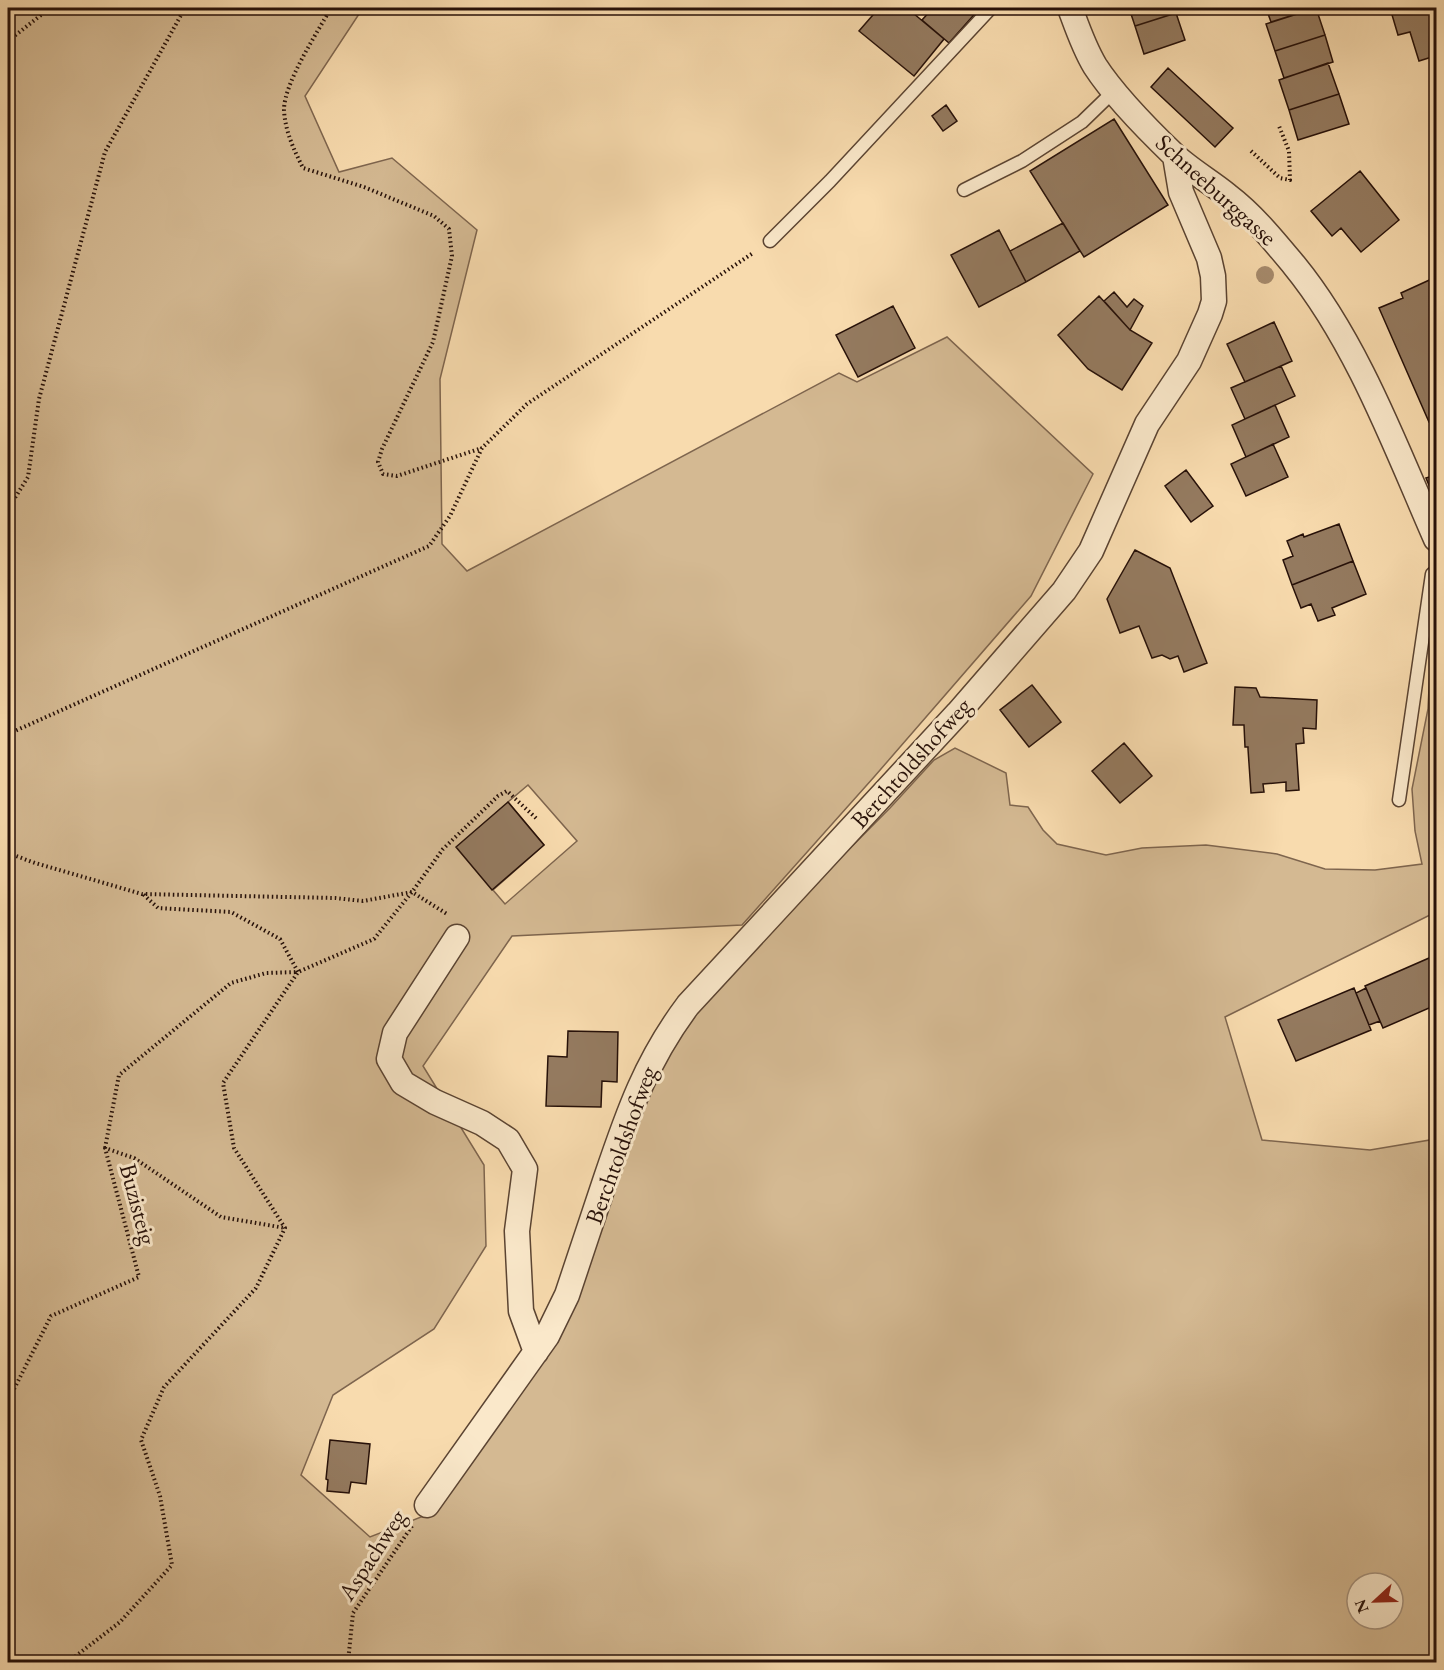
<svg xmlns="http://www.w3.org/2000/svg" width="1444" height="1670" font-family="'EB Garamond',serif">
<rect width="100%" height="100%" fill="#f8dbae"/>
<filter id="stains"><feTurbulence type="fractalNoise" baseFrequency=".00333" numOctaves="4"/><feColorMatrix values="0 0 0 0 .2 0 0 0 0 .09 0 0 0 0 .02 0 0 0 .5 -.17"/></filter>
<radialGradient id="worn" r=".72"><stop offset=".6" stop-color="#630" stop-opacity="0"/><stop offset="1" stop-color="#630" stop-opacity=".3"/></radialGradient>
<path fill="#d4b992" stroke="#7e654e" stroke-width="1.5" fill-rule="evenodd" d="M 8,8 L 363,8 L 305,96 L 339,172 L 392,158 L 477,230 L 440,379 L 442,544 L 467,571 L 839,373 L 857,382 L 947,337 L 1093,474 L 1031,596 L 874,777 L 742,925 L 512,936 L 423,1066 L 484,1165 L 486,1246 L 434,1329 L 333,1395 L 301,1475 L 370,1537 L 434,1512 L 525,1388 L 653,1078 L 670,1043 L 750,949 L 890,808 L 934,760 L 955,748 L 1006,773 L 1010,805 L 1028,807 L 1043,830 L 1057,844 L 1106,855 L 1142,848 L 1206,845 L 1277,854 L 1325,869 L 1375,870 L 1422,864 L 1415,831 L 1412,789 L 1428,709 L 1431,645 L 1436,643 L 1436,912 L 1225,1017 L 1262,1140 L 1370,1150 L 1436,1139 L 1436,1662 L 8,1662 ZM 528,785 L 577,841 L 505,904 L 493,890 L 544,845 L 508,802 ZM 1357,1583 L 1393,1583 L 1393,1619 L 1357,1619 Z"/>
<path fill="#947a5f" stroke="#271109" stroke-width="1.5" d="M 879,8 L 907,8 L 944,39 L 914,76 L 859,31 Z
M 933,8 L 980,8 L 949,43 L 922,20 Z
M 1129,8 L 1174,8 L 1176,13 L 1135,26 Z
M 1266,8 L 1316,8 L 1271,22 Z
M 1316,8 L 1325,35 L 1275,51 L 1266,24 Z
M 1390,8 L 1436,8 L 1436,60 L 1435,56 L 1419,61 L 1410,32 L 1398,35 Z
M 1176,13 L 1185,40 L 1144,54 L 1135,26 Z
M 1325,35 L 1333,62 L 1284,78 L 1275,51 Z
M 1328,63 L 1339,94 L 1289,110 L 1279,80 Z
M 1168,68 L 1233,128 L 1215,147 L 1151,87 Z
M 1339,94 L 1349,124 L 1298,140 L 1289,110 Z
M 946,105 L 957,121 L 943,131 L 932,116 Z
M 1114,119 L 1168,205 L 1084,257 L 1030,171 Z
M 1360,171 L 1399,220 L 1361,252 L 1341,228 L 1332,236 L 1311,211 Z
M 1063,223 L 1080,251 L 1026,282 L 1010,251 Z
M 999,230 L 1026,282 L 979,307 L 951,255 Z
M 1436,277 L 1436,419 L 1429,422 L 1379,308 L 1403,298 L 1401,293 Z
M 1114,292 L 1127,307 L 1134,299 L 1143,306 L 1130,330 L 1104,301 Z
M 1099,296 L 1130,330 L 1152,343 L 1122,390 L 1088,369 L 1058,335 Z
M 893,306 L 915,348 L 858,377 L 836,335 Z
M 1274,322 L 1292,361 L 1245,382 L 1227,344 Z
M 1281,366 L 1295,396 L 1245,419 L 1231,388 Z
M 1275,405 L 1289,437 L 1246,457 L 1232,425 Z
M 1273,444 L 1288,477 L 1246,496 L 1231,464 Z
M 1186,470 L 1213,506 L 1191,522 L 1165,486 Z
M 1436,475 L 1436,502 L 1426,478 Z
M 1339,524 L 1353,561 L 1292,585 L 1283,560 L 1293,556 L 1287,541 L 1303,534 L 1304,537 Z
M 1135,550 L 1170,568 L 1207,663 L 1184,672 L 1178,656 L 1170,659 L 1162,655 L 1152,658 L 1139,626 L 1120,633 L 1107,599 Z
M 1353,561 L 1366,594 L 1332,608 L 1335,615 L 1318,621 L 1311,604 L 1301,608 L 1292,585 Z
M 1032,685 L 1061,722 L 1029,747 L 1000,710 Z
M 1235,687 L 1256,688 L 1260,697 L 1317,700 L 1316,729 L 1303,728 L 1304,743 L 1296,744 L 1299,790 L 1286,791 L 1286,782 L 1263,784 L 1264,792 L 1251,793 L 1248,749 L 1248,747 L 1245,747 L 1244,725 L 1233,725 Z
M 1124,743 L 1152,776 L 1120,803 L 1092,771 Z
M 508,802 L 544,845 L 492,890 L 456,847 Z
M 1436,955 L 1436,1005 L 1383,1028 L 1365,986 Z
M 1354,988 L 1371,1030 L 1296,1061 L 1278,1020 Z
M 1366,988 L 1380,1021 L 1369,1025 L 1356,993 Z
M 568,1031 L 618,1032 L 617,1082 L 602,1081 L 601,1107 L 546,1106 L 548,1056 L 567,1057 Z
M 330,1440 L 370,1444 L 366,1484 L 351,1482 L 349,1493 L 327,1491 L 328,1480 L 326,1479 Z"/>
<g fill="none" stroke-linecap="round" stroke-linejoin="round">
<defs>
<path id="service" d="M 964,190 L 1022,161 L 1082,122 L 1114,91
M 770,241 L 830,181 L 991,8
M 1399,800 L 1432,574 L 1436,571"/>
<path id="minor" d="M 1070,8 C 1077,27 1084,48 1095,66 C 1115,97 1147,129 1174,155 C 1190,170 1211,182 1228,196 C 1253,215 1274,241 1294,265 C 1357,342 1396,448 1436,539
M 457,937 L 395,1033 L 389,1059 L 403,1083 L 435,1102 L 482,1123 L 508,1140 L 525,1169 L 517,1231 L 521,1311 L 536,1352
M 427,1505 L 547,1336 L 567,1295 C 580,1256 593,1217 606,1178 C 628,1113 646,1061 688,1005 L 958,713 L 1064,591 L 1091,551 L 1147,424 L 1189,361 L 1210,314 L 1214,301 L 1213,276 L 1209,258 L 1181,192 L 1175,156"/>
</defs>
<use href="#service" stroke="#5b4432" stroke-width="15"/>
<use href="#minor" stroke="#5b4432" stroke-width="27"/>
<path stroke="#271109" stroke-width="4" stroke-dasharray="1.5 3" stroke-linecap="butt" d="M 331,8 C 317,33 284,83 284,110 C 285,131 294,150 303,168 L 364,187 L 434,216 L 449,229 L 452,256 L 433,342 L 382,449 L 378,462 L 383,474 L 397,476 L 482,448
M 8,41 L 50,8
M 1251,151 L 1280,178 L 1290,180 L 1289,151 L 1279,126
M 8,509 L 28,477 L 39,399 L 105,152 L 185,8
M 8,734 L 429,546 L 450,516 L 482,448 L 527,404 L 753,253
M 8,853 L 35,863 L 142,894 L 335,898 L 363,901 L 412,892 L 447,914
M 105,1148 L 119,1075 L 231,983 L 266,973 L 298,972 L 280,939 L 231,912 L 158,908 L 143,894
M 8,1401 L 51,1316 L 139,1277 L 105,1148 L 134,1158 L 221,1217 L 285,1228
M 8,1524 L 8,1550
M 68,1662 L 120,1622 L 172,1565 L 160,1496 L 141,1440 L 164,1387 L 256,1288 L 285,1228 L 234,1148 L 223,1083 L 298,972 L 374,939 L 412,892 L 443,849 L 498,796 L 507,791 L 538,820
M 348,1662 L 353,1613 L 412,1526"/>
<use href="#service" stroke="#fae8ca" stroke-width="12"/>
<use href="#minor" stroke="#fae8ca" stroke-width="24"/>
</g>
<circle fill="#a78c6e" cx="1265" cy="275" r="9"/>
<g text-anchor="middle" stroke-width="6" stroke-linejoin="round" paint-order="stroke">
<g font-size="24" fill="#271109" stroke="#fae8ca">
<text transform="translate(1216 190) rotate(42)" y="8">Schneeburggasse</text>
<text transform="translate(911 763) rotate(-48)" y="8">Berchtoldshofweg</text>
<text transform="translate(621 1145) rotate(-70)" y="8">Berchtoldshofweg</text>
<text transform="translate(138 1204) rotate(75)" y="8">Buzisteig</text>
<text transform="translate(372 1555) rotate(-57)" y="8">Aspachweg</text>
</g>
</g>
<rect width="1444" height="1670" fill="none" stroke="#f8dbae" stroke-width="30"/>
<rect x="9" y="9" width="1426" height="1652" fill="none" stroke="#271109" stroke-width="3"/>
<rect x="15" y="15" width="1414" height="1640" fill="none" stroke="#271109" stroke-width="1.5"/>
<g transform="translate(1375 1601) rotate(248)"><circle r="28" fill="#fae8ca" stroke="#a6927d" stroke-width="1.5"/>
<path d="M0-4.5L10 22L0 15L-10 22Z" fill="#8f2418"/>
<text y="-9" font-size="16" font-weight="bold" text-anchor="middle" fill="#271109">N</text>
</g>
<rect width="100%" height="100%" filter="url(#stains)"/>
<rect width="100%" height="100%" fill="url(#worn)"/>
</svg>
